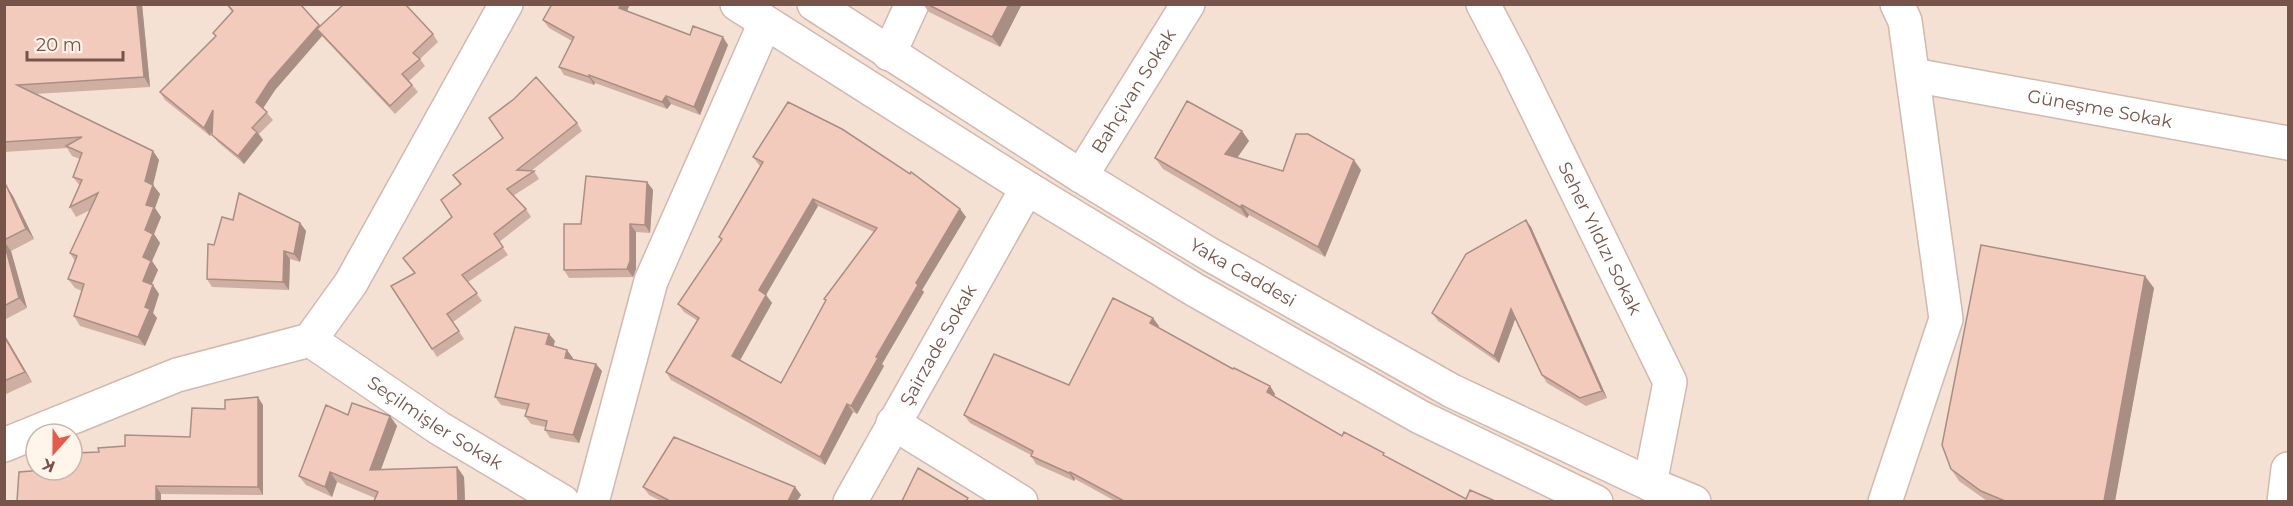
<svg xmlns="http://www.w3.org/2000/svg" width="2293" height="506" font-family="Montserrat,sans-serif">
<rect width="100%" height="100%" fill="#fcf0e5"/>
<path fill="#f4e1d3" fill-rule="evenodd" d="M 4,5 L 2288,5 L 2288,501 L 5,501 ZM 36,434 L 72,434 L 72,470 L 36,470 Z"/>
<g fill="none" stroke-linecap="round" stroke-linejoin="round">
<defs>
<g id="minor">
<path d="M 737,4 L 1027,188 L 1195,290 L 1420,417 L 1596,502"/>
<path id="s1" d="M 814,4 L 1081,176 L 1209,254 L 1452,391 L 1650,484 L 1694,502"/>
<path id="s2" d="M 1483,4 L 1514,63 L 1670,382 L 1650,484"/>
<path d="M 889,54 L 912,4"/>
<path id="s3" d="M 1913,75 L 2288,143"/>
<path id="s4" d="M 1081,176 L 1188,4"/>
<path id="s5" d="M 310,340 L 439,428 L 563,502"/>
<path d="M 893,423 L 1021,502"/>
<path d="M 4,445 L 177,375 L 310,340 L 351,283 L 506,4"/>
<path d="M 592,502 L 651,281 L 765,23"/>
<path id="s6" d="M 850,502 L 1027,188"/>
<path d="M 1885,502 L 1946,319 L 1905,21 L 1897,4"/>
<path d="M 2284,502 L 2288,469"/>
</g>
</defs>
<use href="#minor" stroke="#d0b9ae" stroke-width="36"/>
<use href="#minor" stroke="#fff" stroke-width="33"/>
</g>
<path fill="#d0afa3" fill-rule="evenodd" d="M 4,4 L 142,4 L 150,87 L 35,94 L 153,151 L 159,160 L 153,185 L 160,194 L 155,208 L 161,217 L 154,234 L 160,243 L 152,261 L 158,270 L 152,284 L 159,294 L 153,313 L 157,318 L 145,346 L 80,326 L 74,316 L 82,291 L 75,288 L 68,279 L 75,261 L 70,253 L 90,210 L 76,217 L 70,207 L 80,186 L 73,177 L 80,159 L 72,156 L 67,148 L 4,152 Z
M 226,4 L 300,4 L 320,26 L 433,34 L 438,42 L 420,59 L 425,66 L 409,81 L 418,92 L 395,114 L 322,36 L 275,90 L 263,108 L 273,120 L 259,134 L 263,140 L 244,164 L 218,142 L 212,135 L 212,131 L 210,136 L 165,100 L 160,92 L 216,37 L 213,33 L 232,12 Z
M 923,4 L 1022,4 L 1000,47 L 929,12 Z
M 627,11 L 690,35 L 728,45 L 700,115 L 671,104 L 667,109 L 595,83 L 594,85 L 564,75 L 559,67 L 572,41 L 549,28 L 543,20 Z
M 577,123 L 582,131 L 531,171 L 534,171 L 539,179 L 513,196 L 526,209 L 531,217 L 499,242 L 508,255 L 468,282 L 482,301 L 453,322 L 464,339 L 437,357 L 391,286 L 414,273 L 403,258 L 452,217 L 460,185 L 453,175 Z
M 1242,131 L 1249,141 L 1237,158 L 1283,171 L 1361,170 L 1325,257 L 1249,215 L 1247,218 L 1163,169 L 1155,158 Z
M 753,157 L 960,209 L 966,217 L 922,290 L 924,292 L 882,364 L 884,366 L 857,414 L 853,412 L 825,465 L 671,380 L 666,372 L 698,321 L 684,312 L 678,304 L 721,240 L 719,237 L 761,166 L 759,165 ZM 818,206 L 874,232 L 824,299 L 826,301 L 781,383 L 740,360 L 772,303 L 766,295 Z
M 647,182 L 653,190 L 650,233 L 636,232 L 636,269 L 633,277 L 569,278 L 564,270 L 581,224 Z
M 4,185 L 13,196 L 34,239 L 11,251 L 27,308 L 4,320 Z
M 233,220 L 300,223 L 306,231 L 300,262 L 290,259 L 289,290 L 212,287 L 207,279 L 214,245 Z
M 1531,227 L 1607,398 L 1586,406 L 1547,383 L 1542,375 L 1515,319 L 1499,363 L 1438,321 L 1432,313 Z
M 2154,288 L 2115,501 L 1987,501 L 1959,481 L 1951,469 Z
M 1159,326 L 1158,327 L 1233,369 L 1270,386 L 1275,394 L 1274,397 L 1342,436 L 1386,457 L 1466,499 L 1495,501 L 1115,501 L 1075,479 L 1074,481 L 1036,464 L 1031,456 L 1031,455 L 970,423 L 964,415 L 1069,385 Z
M 4,334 L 32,382 L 4,395 Z
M 555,341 L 553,346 L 573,358 L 573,359 L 602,371 L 579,443 L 550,438 L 545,430 L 545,427 L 531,424 L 525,416 L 527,410 L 501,405 L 495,397 Z
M 263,405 L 263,495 L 161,494 L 161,501 L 17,501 L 72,470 L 74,460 L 99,452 L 125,446 L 190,437 L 225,409 Z
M 348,415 L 390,416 L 397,426 L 381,469 L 457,467 L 464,477 L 465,501 L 374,501 L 375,498 L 337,482 L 332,497 L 306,485 L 299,476 Z
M 643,487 L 795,487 L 801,495 L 797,501 L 661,501 L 649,495 Z"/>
<path fill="#a98e84" d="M 137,4 L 142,4 L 150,87 L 144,77 Z
M 621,4 L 630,4 L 625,16 L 619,8 Z
M 1009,4 L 1022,4 L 1000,47 L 992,37 Z
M 319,25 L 325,33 L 317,29 L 322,36 L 275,90 L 262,110 L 256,102 L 269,82 Z
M 723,37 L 728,45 L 700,115 L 694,107 Z
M 589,75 L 595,83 L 594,85 L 589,77 Z
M 666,96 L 671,104 L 667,109 L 662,102 Z
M 213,110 L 218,118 L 210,136 L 204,128 Z
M 1242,131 L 1249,141 L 1232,165 L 1225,154 Z
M 257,132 L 263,140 L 244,164 L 238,156 Z
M 153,151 L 159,160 L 153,185 L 160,194 L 155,208 L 161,217 L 154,234 L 160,243 L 152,261 L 158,270 L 149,290 L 143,281 L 143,257 L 145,230 L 145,181 Z
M 1354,160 L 1361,170 L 1325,257 L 1318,247 Z
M 647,182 L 653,190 L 650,233 L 645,225 Z
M 6,185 L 13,196 L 34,239 L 26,229 Z
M 813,199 L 818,206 L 764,298 L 759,290 Z
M 1242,205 L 1249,215 L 1247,218 L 1240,207 Z
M 960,209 L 966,217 L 922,290 L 924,292 L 882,364 L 884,366 L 857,414 L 851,406 L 916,283 Z
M 1526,220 L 1531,227 L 1607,398 L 1602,391 Z
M 300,223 L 306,231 L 300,262 L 294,254 Z
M 630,224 L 636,232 L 636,269 L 633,277 L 627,269 Z
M 4,241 L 11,251 L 27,308 L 19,298 Z
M 284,251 L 290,259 L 289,290 L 283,282 Z
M 2145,276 L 2154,288 L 2115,501 L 2104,501 Z
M 153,285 L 159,294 L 153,313 L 157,318 L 145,346 L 138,337 L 145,307 Z
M 766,295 L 772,303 L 738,364 L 732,356 Z
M 1511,309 L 1516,317 L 1499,363 L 1494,356 Z
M 1153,318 L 1159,326 L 1156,331 L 1150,323 Z
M 4,334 L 32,382 L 25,372 L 4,336 Z
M 549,334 L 555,341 L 552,352 L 546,344 Z
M 567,350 L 573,358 L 571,366 L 565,358 Z
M 596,364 L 602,371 L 579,443 L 573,435 Z
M 1270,386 L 1275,394 L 1272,400 L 1267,392 Z
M 258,397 L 263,405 L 263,495 L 258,487 Z
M 847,404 L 853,412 L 825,465 L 820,457 Z
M 390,416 L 397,426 L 377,480 L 370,470 Z
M 457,467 L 464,477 L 465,501 L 458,501 Z
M 330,472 L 337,482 L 332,497 L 325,487 Z
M 1070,472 L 1075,479 L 1074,481 L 1069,473 Z
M 156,486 L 161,494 L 161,501 L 156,501 Z
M 795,487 L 801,495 L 797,501 L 788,501 Z"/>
<path fill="#f2cbbd" stroke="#a98e84" stroke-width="1.5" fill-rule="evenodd" d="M 4,4 L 137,4 L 144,77 L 17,85 L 153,151 L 145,181 L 153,185 L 146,205 L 154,207 L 145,230 L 153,234 L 143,257 L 151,261 L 143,281 L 153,285 L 145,307 L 150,309 L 138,337 L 74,316 L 84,284 L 68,279 L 77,256 L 70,253 L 98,193 L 70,207 L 82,180 L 73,177 L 82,153 L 66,146 L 82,137 L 4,142 Z
M 227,4 L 300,4 L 319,25 L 269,82 L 256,102 L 267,112 L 252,128 L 257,132 L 238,156 L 212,135 L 213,110 L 204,128 L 160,92 L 216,36 L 213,33 L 233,11 Z
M 344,4 L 405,4 L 433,34 L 413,53 L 420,59 L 402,74 L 412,85 L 390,106 L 317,29 Z
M 552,4 L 621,4 L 619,8 L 690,35 L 693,26 L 723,37 L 694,107 L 666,96 L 662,102 L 589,75 L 589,77 L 559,67 L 574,37 L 543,20 Z
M 927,4 L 1009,4 L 992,37 Z
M 536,77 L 577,123 L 517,170 L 534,171 L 507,189 L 526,209 L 494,234 L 503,247 L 462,275 L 477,293 L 447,314 L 459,331 L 432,349 L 391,286 L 415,273 L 403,258 L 452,217 L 441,200 L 461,184 L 453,175 L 503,138 L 489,118 L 514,99 Z
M 1187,101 L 1242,131 L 1225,154 L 1283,171 L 1296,134 L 1308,134 L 1354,160 L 1318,247 L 1242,205 L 1240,207 L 1155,158 Z
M 788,102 L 842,129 L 910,174 L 911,172 L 960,209 L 916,283 L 918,285 L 876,357 L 878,358 L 851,406 L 847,404 L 820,457 L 666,372 L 699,318 L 678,304 L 722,239 L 719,237 L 763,162 L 753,157 ZM 813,199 L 877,228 L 824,299 L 826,300 L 781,383 L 732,356 L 766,295 L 759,290 Z
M 586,176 L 647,182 L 645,225 L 630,224 L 630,261 L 627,269 L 564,270 L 564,224 L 581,224 Z
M 4,185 L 6,185 L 26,229 L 4,240 Z
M 239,193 L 300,223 L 294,254 L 284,251 L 283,282 L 207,279 L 208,244 L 214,245 L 222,217 L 233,220 Z
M 1526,220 L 1602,391 L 1580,398 L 1542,375 L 1511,309 L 1494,356 L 1432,313 L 1466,254 Z
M 4,242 L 19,298 L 4,306 Z
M 1981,245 L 2145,276 L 2104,501 L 2005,501 L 1981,491 L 1951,469 L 1942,445 Z
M 1113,298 L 1153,318 L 1150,323 L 1233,369 L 1234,368 L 1270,386 L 1267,392 L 1342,436 L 1344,432 L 1384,453 L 1383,455 L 1466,499 L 1470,490 L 1495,501 L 1124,501 L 1070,472 L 1069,473 L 1031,456 L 1033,451 L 964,415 L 994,354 L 1069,385 Z
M 515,327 L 549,334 L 546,344 L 567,350 L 565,358 L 596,364 L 573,435 L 545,430 L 547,421 L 525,416 L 529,404 L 495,397 Z
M 4,336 L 25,372 L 4,381 Z
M 258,397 L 258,487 L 156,486 L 156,501 L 17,501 L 19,472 L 44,470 L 72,470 L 72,460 L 74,460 L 74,453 L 99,452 L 98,448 L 125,446 L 125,435 L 190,437 L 192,408 L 225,409 L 225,400 Z
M 352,403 L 390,416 L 370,470 L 457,467 L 458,501 L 374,501 L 378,492 L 330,472 L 325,487 L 299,476 L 326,405 L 348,415 Z
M 674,437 L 795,487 L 788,501 L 670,501 L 643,487 Z
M 918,468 L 968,498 L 966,501 L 902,501 Z"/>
<g text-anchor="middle" stroke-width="4.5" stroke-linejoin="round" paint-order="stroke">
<g font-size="18" fill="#76544a" stroke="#fff5eb">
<text dy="6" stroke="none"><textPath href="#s4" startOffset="100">Bahçivan Sokak</textPath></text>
<text dy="6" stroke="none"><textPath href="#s3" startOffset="190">Güneşme Sokak</textPath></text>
<text dy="6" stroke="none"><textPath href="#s2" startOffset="262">Seher Yıldızı Sokak</textPath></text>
<text dy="6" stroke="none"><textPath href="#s1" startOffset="506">Yaka Caddesi</textPath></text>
<text dy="6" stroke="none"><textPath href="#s6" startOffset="180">Şairzade Sokak</textPath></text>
<text dy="6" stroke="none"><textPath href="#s5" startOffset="150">Seçilmişler Sokak</textPath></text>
</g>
</g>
<rect width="2293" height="506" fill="none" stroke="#76544a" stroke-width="12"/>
<g transform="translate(54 452) rotate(201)"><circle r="28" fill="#fff5eb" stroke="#c8b5ab" stroke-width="1.5"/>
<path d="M0-4.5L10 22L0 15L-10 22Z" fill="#e75a4a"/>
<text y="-9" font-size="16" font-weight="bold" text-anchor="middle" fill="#76544a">K</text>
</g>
<path d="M27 51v9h96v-9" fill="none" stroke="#76544a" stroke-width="3"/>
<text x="36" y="51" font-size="18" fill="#76544a" stroke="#fff5eb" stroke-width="4.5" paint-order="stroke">20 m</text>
</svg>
